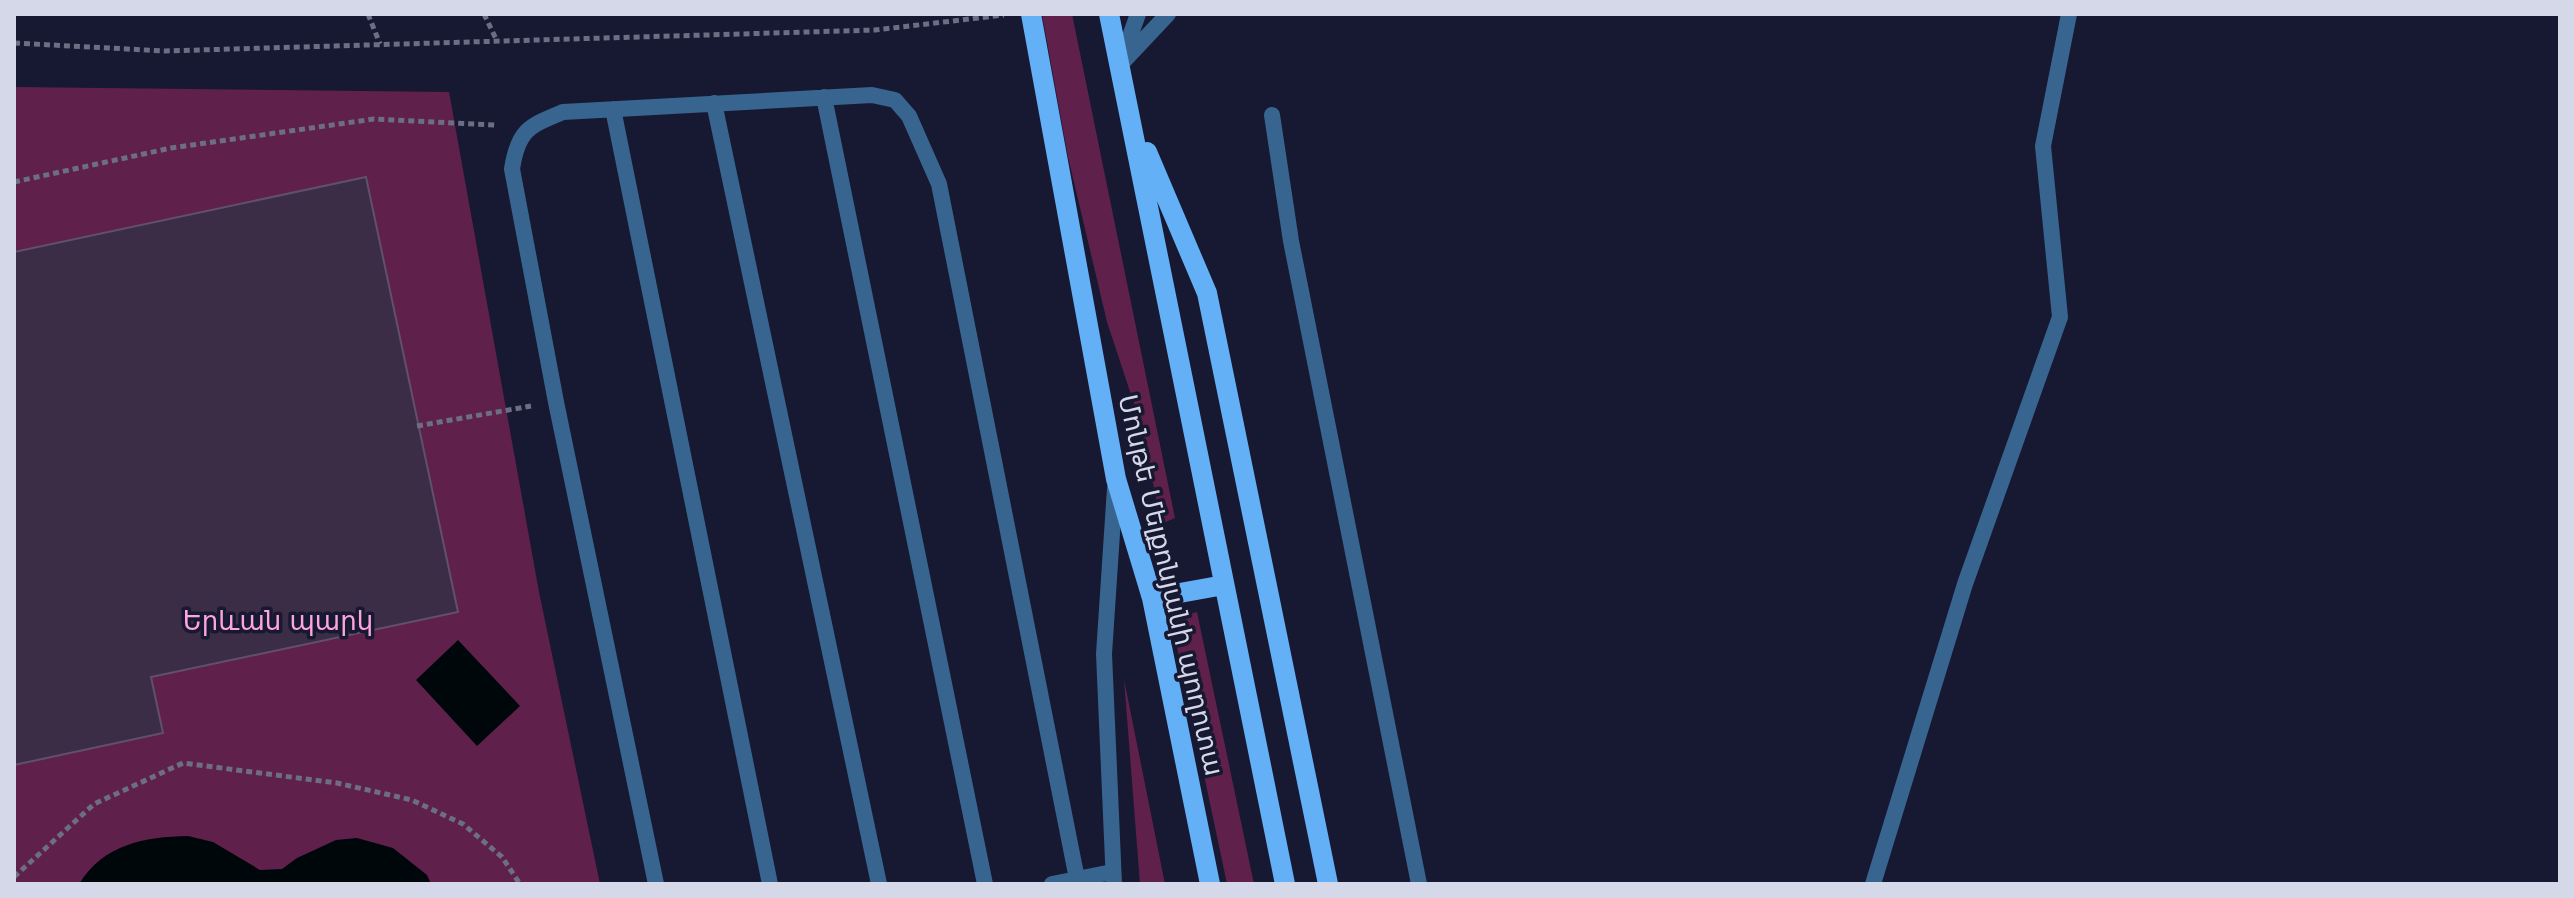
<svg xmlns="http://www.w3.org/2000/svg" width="2574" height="898" font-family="'DejaVu Sans','Noto Sans Armenian',sans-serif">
<rect width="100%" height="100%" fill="#171831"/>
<path fill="#60204c" d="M 1042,14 L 1072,14 L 1175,518 L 1161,524 L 1143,431 L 1107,322 L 1068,157 Z
M 14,87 L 449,92 L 539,592 L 600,884 L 14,884 Z
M 1197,612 L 1254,884 L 1227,884 L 1171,619 Z
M 1124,679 L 1165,884 L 1140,884 Z"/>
<path fill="#00070a" d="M 458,640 L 520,706 L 477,746 L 416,680 Z
M 188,836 L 213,842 L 260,870 L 282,869 L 297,858 L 336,840 L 357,838 L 393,848 L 427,875 L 431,884 L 79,884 C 104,844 144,837 188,836 Z"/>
<path fill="#3c2d47" stroke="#60506c" stroke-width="2" d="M 366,177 L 458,612 L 151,677 L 163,733 L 14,765 L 14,252 Z"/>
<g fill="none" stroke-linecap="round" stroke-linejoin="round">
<path stroke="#6c6e84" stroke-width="5" stroke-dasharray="6 4" stroke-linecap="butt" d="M 368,14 L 380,44
M 484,14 L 497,41
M 14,43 L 165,51 L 875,30 L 1004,15
M 14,182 L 171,148 L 374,119 L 495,125
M 417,426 L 531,406
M 14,877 L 94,804 L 183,763 L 337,783 L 412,800 L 463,824 L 502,857 L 520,884"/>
<path stroke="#38658f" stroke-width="16" d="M 1122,59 L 1138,14
M 1120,65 L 1168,14
M 824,97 L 985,884
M 714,103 L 879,884
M 613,109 L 770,884
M 1272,115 L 1291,241 L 1419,884
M 656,884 L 556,402 L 512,169 C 518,130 529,126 563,112 L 872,95 L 895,100 L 909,116 L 939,184 L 1078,884
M 1052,884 L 1112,872
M 1114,884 L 1104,654 L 1115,488
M 1873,884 L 1965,584 L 2060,317 L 2043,146 L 2069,14"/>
<path stroke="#64b0f6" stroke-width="20" d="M 1031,14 L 1116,479 L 1152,598 L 1210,884
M 1109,14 L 1285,884
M 1147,152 L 1207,293 L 1328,884
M 1152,598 L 1224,585"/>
</g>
<g text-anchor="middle" stroke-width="7" stroke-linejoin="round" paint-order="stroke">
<g font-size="26" fill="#d5d8e9" stroke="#171831">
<text transform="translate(1171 585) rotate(77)" y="9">Մոնթե Մելքոնյանի պողոտա</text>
</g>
<g font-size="26" fill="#fda4dc" stroke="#171831">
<text x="278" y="630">Երևան պարկ</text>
</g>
</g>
<rect width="2574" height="898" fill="none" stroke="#d5d8e9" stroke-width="32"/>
</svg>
